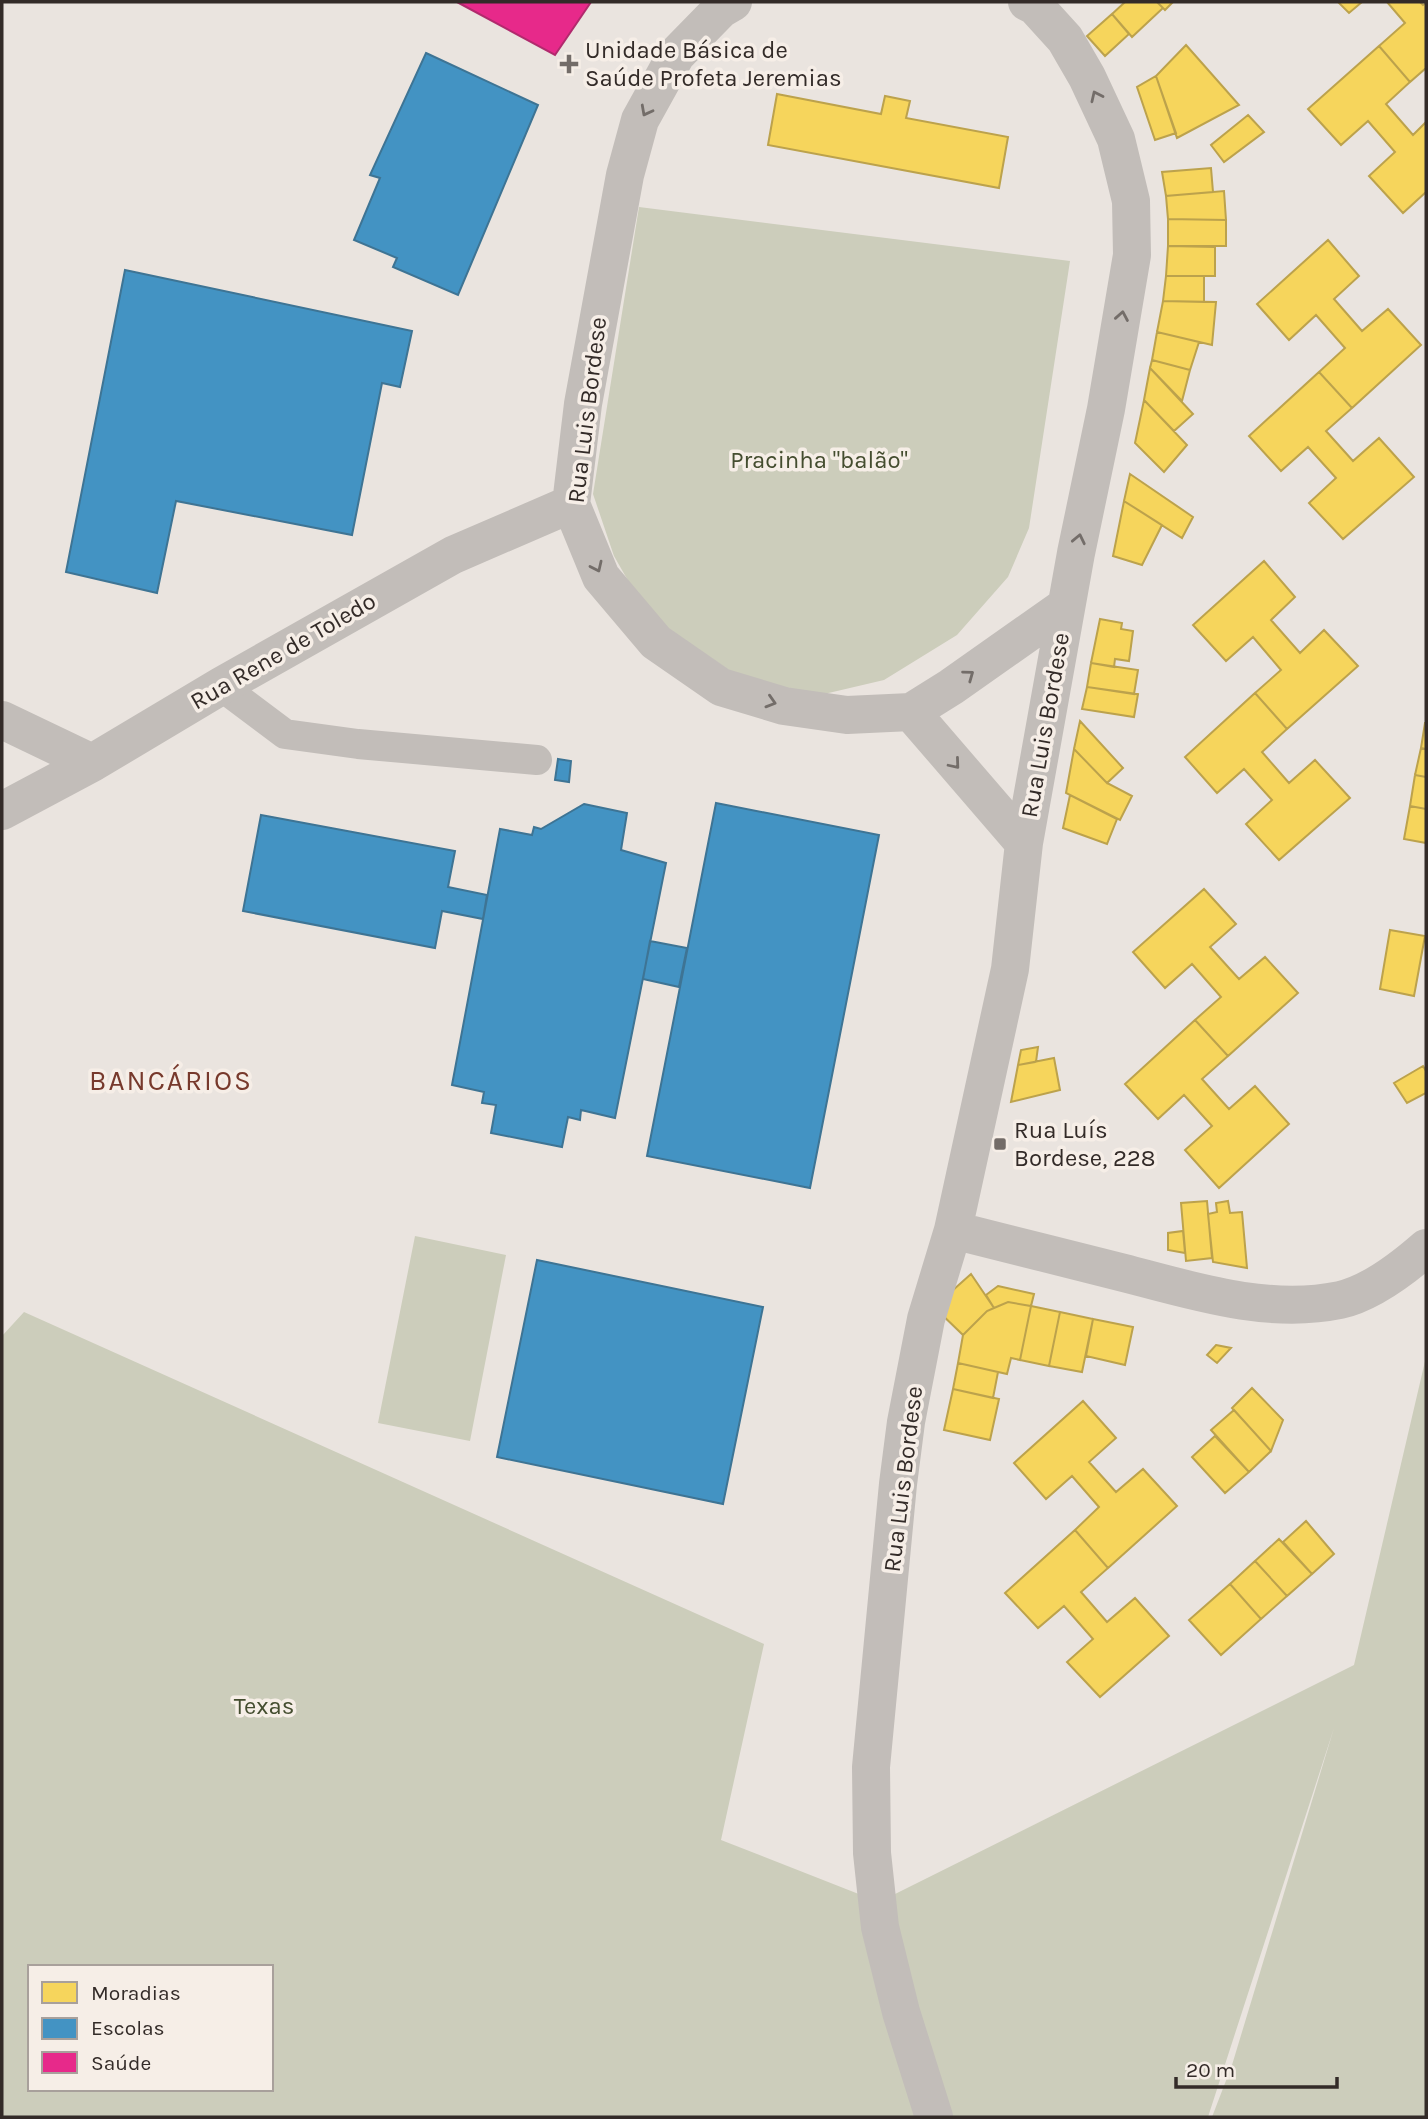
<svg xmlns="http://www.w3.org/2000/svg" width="1428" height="2119" font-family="Karla,sans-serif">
<rect width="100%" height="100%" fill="#eae4df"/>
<path fill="#cccdbb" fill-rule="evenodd" d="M 639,207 L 1070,261 L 1029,528 L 1008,577 L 957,635 L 884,680 L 820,695 L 755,688 L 647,614 L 614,556 L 593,494 Z
M 415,1236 L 506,1255 L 470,1441 L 378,1423 Z
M 24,1312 L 764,1644 L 721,1840 L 879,1902 L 1354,1665 L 1426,1357 L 1426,2117 L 1212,2117 L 1232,2065 L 1334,1728 L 1208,2117 L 2,2117 L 2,1336 ZM 30,1967 L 271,1967 L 271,2089 L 30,2089 Z"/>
<path fill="#f6d55c" stroke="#bca24c" stroke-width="2" d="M 1125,2 L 1157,2 L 1163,8 L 1132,37 L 1112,14 Z
M 1157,2 L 1173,2 L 1165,10 Z
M 1338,2 L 1362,2 L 1349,13 Z
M 1387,2 L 1420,2 L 1423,5 L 1426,3 L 1426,68 L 1410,82 L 1379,46 L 1405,23 Z
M 1112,14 L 1129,34 L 1105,56 L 1087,36 Z
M 1186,45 L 1239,105 L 1177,138 L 1156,76 Z
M 1379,46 L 1410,82 L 1386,104 L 1413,135 L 1426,122 L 1426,192 L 1403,213 L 1369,176 L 1395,152 L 1368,121 L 1341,145 L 1308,109 Z
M 1156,76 L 1176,133 L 1155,140 L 1137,87 Z
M 777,94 L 881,114 L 885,96 L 910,101 L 906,118 L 1008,137 L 999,188 L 768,145 Z
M 1248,115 L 1264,132 L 1224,162 L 1211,145 Z
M 1211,168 L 1213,192 L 1166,196 L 1162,172 Z
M 1224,191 L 1226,220 L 1168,219 L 1166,196 Z
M 1168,219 L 1226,220 L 1226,246 L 1168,246 Z
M 1328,240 L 1359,276 L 1334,299 L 1362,331 L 1388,309 L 1421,345 L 1352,408 L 1319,372 L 1345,348 L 1316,315 L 1289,340 L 1257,304 Z
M 1168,246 L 1215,247 L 1215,276 L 1166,276 Z
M 1166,276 L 1204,276 L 1204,302 L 1163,301 Z
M 1163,301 L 1216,302 L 1212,345 L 1157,332 Z
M 1157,332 L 1199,342 L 1190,370 L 1152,360 Z
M 1152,360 L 1190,370 L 1182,401 L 1150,368 Z
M 1150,368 L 1193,414 L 1174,431 L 1144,400 Z
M 1319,372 L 1352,408 L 1326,431 L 1353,461 L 1379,438 L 1414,477 L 1343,539 L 1309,503 L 1336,478 L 1308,447 L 1281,471 L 1249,436 Z
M 1144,400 L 1187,445 L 1164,472 L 1135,443 Z
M 1130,474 L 1193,517 L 1182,538 L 1124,501 Z
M 1124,501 L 1162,525 L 1142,565 L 1113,556 Z
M 1264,561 L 1295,597 L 1271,620 L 1300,653 L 1324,630 L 1358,666 L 1287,729 L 1255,693 L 1281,670 L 1253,637 L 1226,661 L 1193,625 Z
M 1100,619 L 1122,623 L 1121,629 L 1133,631 L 1129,661 L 1115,659 L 1114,667 L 1091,663 Z
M 1091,663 L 1138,670 L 1134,694 L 1087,687 Z
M 1087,687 L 1138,694 L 1134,717 L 1082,709 Z
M 1255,693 L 1287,729 L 1262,752 L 1289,783 L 1315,760 L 1350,798 L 1279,860 L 1246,824 L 1272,800 L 1244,769 L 1217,793 L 1185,757 Z
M 1080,721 L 1123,768 L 1107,783 L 1074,749 Z
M 1425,723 L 1426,723 L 1426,749 L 1421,748 Z
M 1421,748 L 1426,749 L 1426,777 L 1415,775 Z
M 1074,749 L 1107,783 L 1132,796 L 1120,820 L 1066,793 Z
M 1415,775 L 1426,777 L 1426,809 L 1410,806 Z
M 1070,795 L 1117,819 L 1107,844 L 1063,828 Z
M 1410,806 L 1426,809 L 1426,843 L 1404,839 Z
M 1204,889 L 1236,924 L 1210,947 L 1239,979 L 1265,957 L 1298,993 L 1228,1056 L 1195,1020 L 1221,997 L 1192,964 L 1165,988 L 1133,952 Z
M 1390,930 L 1425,936 L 1414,996 L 1380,989 Z
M 1195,1020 L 1228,1056 L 1202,1079 L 1229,1109 L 1255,1086 L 1289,1124 L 1219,1188 L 1185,1150 L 1212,1126 L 1184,1095 L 1158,1119 L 1125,1084 Z
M 1038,1047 L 1036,1062 L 1018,1065 L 1021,1050 Z
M 1054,1058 L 1060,1090 L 1011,1102 L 1018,1065 Z
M 1423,1066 L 1426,1071 L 1426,1093 L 1407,1103 L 1394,1083 Z
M 1207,1201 L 1212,1258 L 1186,1261 L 1181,1203 Z
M 1228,1201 L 1230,1213 L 1242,1212 L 1247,1268 L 1213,1262 L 1208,1214 L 1217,1212 L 1216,1203 Z
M 1183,1231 L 1185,1253 L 1168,1250 L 1168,1233 Z
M 971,1274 L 994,1308 L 987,1311 L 963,1335 L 934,1307 Z
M 998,1286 L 1034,1294 L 1031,1306 L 1008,1302 L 994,1308 L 986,1295 Z
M 1008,1302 L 1031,1306 L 1020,1360 L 1011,1358 L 1007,1374 L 958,1363 L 963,1335 L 987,1311 Z
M 1031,1306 L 1060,1312 L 1049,1366 L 1020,1360 Z
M 1060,1312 L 1093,1319 L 1082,1372 L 1049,1366 Z
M 1093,1319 L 1133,1327 L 1125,1365 L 1086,1356 Z
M 1216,1345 L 1231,1348 L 1217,1363 L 1207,1355 Z
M 958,1363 L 998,1372 L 993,1398 L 953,1389 Z
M 1252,1388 L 1283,1420 L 1271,1451 L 1232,1408 Z
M 953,1389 L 999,1399 L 990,1440 L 944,1430 Z
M 1083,1401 L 1116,1438 L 1089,1462 L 1116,1492 L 1143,1469 L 1177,1506 L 1108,1568 L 1075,1530 L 1099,1507 L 1072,1476 L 1046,1499 L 1014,1463 Z
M 1234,1410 L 1271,1451 L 1249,1472 L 1211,1430 Z
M 1215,1436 L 1249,1472 L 1225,1493 L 1192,1457 Z
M 1306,1521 L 1334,1554 L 1312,1574 L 1283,1542 Z
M 1075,1530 L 1108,1568 L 1081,1592 L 1107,1622 L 1135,1598 L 1169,1636 L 1100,1697 L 1067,1662 L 1093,1639 L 1064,1606 L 1038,1628 L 1005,1593 Z
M 1279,1539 L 1312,1574 L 1287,1596 L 1255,1561 Z
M 1255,1561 L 1287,1596 L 1261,1619 L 1230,1584 Z
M 1230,1584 L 1261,1619 L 1221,1655 L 1189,1620 Z"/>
<path fill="#4393c3" stroke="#3e7494" stroke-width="2" d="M 426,53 L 538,105 L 458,295 L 393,267 L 397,258 L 354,240 L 380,178 L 370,175 Z
M 125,270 L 412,331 L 400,387 L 382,383 L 352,535 L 176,501 L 157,593 L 66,572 Z
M 558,759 L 571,761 L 569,782 L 555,780 Z
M 716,803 L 879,835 L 810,1188 L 647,1156 Z
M 584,804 L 627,813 L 621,850 L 666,863 L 615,1118 L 581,1110 L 580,1120 L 568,1117 L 562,1147 L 491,1133 L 496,1105 L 482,1103 L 484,1092 L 452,1085 L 500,829 L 532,835 L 534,827 L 541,829 Z
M 261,815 L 455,851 L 448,887 L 487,895 L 483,919 L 442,911 L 435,948 L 243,911 Z
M 650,941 L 687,948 L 679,987 L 643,979 Z
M 537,1260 L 763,1307 L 723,1504 L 497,1457 Z"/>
<path fill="#e7298a" stroke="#b12a6d" stroke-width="2" d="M 457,2 L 591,2 L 555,55 Z"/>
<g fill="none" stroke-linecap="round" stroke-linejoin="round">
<path stroke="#c2bdb9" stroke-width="30" d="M 221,686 L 285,734 L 358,744 L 537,760"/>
<path stroke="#c2bdb9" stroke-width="38" d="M 733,2 L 721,9 L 676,55 L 640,120 L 625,175 L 583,404 L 571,504 L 601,577 L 656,642 L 721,687 L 784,706 L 847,715 L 911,712 L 951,687 L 1066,606
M 911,712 L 1024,843
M 2,720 L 92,763
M 2,811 L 92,763 L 221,686 L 453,555 L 571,504
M 953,1230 C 1010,1244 1067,1259 1124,1273 C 1193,1291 1268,1315 1340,1300 C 1371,1293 1402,1269 1426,1248
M 934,2117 L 901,2012 L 880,1927 L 872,1853 L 871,1767 L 898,1484 L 906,1422 L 926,1319 L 953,1230 L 1010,969 L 1024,843 L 1076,553 L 1106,409 L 1132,255 L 1131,201 L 1116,139 L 1087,77 L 1065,39 L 1035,6 L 1027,2"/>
</g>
<defs><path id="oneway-chevron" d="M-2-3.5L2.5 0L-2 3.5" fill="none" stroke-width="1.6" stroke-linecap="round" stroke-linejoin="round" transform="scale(1.75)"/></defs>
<g stroke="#736d69">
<use href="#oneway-chevron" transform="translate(1096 96) rotate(-115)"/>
<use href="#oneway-chevron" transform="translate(646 111) rotate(118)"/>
<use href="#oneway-chevron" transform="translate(1122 316) rotate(-80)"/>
<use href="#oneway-chevron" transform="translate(1079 539) rotate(-78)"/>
<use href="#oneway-chevron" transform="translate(597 567) rotate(65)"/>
<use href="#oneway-chevron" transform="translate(969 675) rotate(-36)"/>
<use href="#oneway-chevron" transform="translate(771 702) rotate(17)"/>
<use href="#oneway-chevron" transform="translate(955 764) rotate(50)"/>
</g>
<g fill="#736c68" stroke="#f6eee7" stroke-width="2.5">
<path d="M565.5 53.5h7v7h7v7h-7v7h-7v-7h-7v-7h7z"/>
<rect x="993" y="1137" width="14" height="14" rx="3.5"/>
</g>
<g text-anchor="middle" stroke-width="7" stroke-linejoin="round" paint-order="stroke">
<g font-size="24" fill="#332b28" stroke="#f6eee7" text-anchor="start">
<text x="585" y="58">Unidade Básica de<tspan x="585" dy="28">Saúde Profeta Jeremias</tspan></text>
<text x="1014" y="1138">Rua Luís<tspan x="1014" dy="28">Bordese, 228</tspan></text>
</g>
<g font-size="24" fill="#332b28" stroke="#f6eee7">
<text transform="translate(587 410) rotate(-83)" y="8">Rua Luis Bordese</text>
<text transform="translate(283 651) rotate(-30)" y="8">Rua Rene de Toledo</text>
<text transform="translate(1045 725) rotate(-80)" y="8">Rua Luis Bordese</text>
<text transform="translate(903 1479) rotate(-83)" y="8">Rua Luis Bordese</text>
</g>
<g font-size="24" fill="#444d2f" stroke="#f6eee7">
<text x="819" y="468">Pracinha "balão"</text>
<text x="264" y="1714">Texas</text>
</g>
<g font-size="28" letter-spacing="2" fill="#77392c" stroke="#f6eee7">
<text x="171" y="1090">BANCÁRIOS</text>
</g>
</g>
<rect width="1428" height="2119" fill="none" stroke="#332b28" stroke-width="7"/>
<rect x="28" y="1965" width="245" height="126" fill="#f6eee7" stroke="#a8a09b" stroke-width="2"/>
<rect x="42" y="1982" width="35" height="21" fill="#f6d55c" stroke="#a8a09b" stroke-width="2"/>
<text x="91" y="2000" font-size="21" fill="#332b28">Moradias</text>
<rect x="42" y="2018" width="35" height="21" fill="#4393c3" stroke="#a8a09b" stroke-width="2"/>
<text x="91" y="2035" font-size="21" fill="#332b28">Escolas</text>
<rect x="42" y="2052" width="35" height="21" fill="#e7298a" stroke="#a8a09b" stroke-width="2"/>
<text x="91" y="2070" font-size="21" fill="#332b28">Saúde</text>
<path d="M1176 2077v10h161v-10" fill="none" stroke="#332b28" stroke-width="3.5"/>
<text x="1186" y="2077" font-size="21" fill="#332b28" stroke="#f6eee7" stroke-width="5" paint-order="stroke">20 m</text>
</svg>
